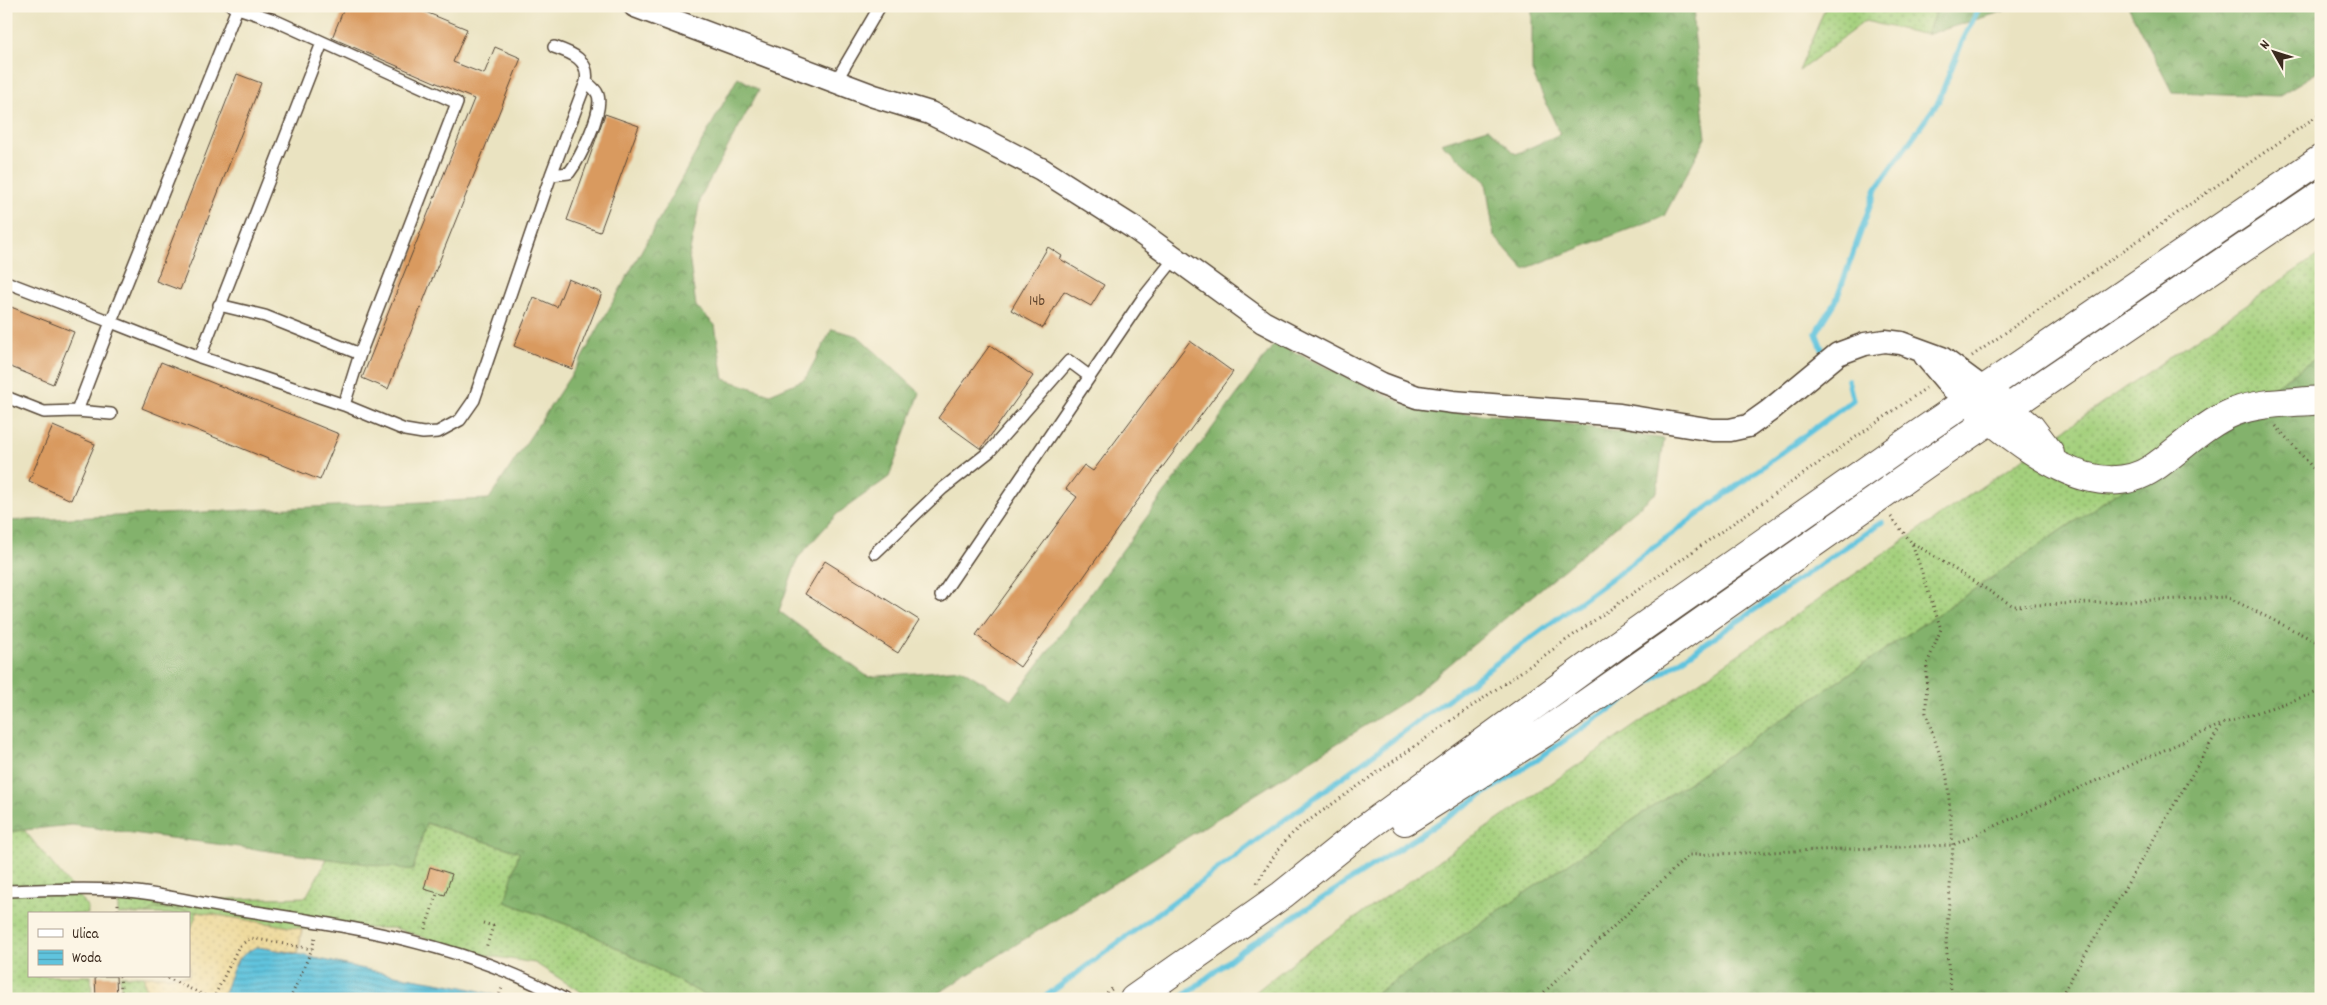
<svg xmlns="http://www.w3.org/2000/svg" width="2327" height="1005" font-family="Dekko,sans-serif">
<defs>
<pattern id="grass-dots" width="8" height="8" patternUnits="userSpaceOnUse" patternTransform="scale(1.25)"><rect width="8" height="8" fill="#a4d07d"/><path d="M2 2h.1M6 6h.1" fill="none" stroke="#87a966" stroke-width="1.8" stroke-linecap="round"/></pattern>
<pattern id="forest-crowns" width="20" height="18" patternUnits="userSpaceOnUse" patternTransform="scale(1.25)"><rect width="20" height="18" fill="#83b26c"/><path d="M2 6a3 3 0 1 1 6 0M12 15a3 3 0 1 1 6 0" fill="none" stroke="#6c9158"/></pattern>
<pattern id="sand-dots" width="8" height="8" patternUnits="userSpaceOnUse" patternTransform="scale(1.25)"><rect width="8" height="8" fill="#eeda9e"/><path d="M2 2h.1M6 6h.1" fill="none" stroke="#cdbb88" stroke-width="1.8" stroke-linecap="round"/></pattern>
<pattern id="park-crowns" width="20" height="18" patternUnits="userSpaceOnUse" patternTransform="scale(1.25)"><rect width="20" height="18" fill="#a4d07d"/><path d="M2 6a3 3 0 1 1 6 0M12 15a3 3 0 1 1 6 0" fill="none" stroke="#87a966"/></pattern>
<pattern id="water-rules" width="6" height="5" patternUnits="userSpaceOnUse" patternTransform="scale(1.25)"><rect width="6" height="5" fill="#60c4de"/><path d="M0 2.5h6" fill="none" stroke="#509fb3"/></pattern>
</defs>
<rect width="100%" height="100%" fill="#fcf5e5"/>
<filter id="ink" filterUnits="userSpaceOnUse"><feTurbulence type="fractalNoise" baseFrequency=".02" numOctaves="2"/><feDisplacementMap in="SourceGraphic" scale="10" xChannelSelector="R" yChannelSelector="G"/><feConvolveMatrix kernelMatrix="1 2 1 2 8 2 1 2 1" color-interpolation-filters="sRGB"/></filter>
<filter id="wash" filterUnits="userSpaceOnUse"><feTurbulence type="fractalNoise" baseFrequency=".0096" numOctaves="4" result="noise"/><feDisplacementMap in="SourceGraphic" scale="20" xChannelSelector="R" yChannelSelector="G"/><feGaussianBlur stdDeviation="1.12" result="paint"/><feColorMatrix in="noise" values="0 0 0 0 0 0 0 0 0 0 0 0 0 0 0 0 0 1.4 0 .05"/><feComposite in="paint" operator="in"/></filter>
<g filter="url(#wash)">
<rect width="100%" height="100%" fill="#eae3c1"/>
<path fill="url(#grass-dots)" stroke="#707d4e" d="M 1826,6 L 1938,6 L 1926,35 L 1865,21 L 1799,71 Z
M 2321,253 L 2321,355 L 1368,999 L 1247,999 L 1299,957 Z
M 425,823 L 520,852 L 506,902 L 587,932 L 712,999 L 592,999 L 535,963 L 471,953 L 395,928 L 302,929 L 197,912 L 156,908 L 146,914 L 118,914 L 118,902 L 306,897 L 327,859 Z
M 24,830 L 87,906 L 88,914 L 29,914 L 29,976 L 91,976 L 92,999 L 6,999 L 6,832 Z
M 120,976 L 144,976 L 147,999 L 122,999 Z"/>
<path fill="url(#forest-crowns)" stroke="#5f6e45" d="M 1532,6 L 1696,6 L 1693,22 L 1706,138 L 1664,216 L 1524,269 L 1494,236 L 1486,182 L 1441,143 L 1488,128 L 1516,154 L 1560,134 L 1532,72 Z
M 1938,6 L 2008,6 L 2004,11 L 1926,35 Z
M 2128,6 L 2321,6 L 2321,70 L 2278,96 L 2172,92 Z
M 738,77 L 759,90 L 701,196 L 689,256 L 696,306 L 715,325 L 724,379 L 770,394 L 805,379 L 832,329 L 858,336 L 920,393 L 889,477 L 837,514 L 798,558 L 779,611 L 868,677 L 961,669 L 1012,700 L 1275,343 L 1416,409 L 1529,418 L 1664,439 L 1657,492 L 1408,699 L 929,999 L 712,999 L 587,932 L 505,902 L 519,852 L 426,823 L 413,870 L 72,825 L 6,832 L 6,521 L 489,499 L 579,363 Z
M 2321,355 L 2321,999 L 1368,999 Z"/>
<path fill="url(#sand-dots)" stroke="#94825e" d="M 156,908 L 197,912 L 302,929 L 298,953 L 257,947 L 237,960 L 222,999 L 147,999 L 144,976 L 189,976 L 189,914 L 146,914 Z"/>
<path fill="url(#park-crowns)" stroke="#707d4e" d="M 156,908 L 197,912 L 190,932 L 189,914 L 146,914 Z"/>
<path fill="url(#water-rules)" stroke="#4e777e" d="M 257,947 C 300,953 341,965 384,973 C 425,981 467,985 507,999 L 222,999 C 231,976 233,956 257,947 Z"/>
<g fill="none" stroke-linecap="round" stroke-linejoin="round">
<path stroke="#60c4de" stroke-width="5.5" d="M 1822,349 L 1816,333 L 1836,301 L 1876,189 L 1938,102 L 1962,42 L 1980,6
M 1042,999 L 1853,400 L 1848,380
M 1180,999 L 1241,951 L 1539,758 L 1882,522"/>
</g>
<g id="blocks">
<path fill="#d99a5f" d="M 345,6 L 411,6 L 467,29 L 453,62 L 484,74 L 495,47 L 521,58 L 388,389 L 362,378 L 474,99 L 332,38 Z
M 237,74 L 261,83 L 180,290 L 156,281 Z
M 605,114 L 639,126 L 600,232 L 567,220 Z
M 1048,247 L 1062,256 L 1060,259 L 1104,285 L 1091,306 L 1064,291 L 1043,328 L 1011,310 Z
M 568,279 L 602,293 L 572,369 L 514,346 L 534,297 L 557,307 Z
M 6,305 L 74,332 L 53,384 L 6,365 Z
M 1190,341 L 1233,372 L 1136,503 L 1020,667 L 976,635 L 1077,497 L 1066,489 L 1084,465 L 1093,471 Z
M 990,345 L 1033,376 L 981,449 L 938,418 Z
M 161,362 L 339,434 L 320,480 L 142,408 Z
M 53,426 L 95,444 L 71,500 L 29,481 Z
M 825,561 L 919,620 L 898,653 L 805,594 Z
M 430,867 L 452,874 L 445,895 L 424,889 Z
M 95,976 L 116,976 L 117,999 L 96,999 Z"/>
</g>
</g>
<g filter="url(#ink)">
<use href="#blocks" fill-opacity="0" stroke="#554636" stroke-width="1"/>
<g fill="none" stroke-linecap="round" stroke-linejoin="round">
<defs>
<path id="service" d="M 232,6 L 274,20 L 457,103 L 360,354 L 344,405
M 836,81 L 880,6
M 551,175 L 569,173 C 579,160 606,108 597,93 C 595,89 590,85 586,82
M 6,282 L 111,322 L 238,6
M 219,305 L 265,316 L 360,354
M 200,357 L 322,43
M 6,397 L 44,412 L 77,411 L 111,322 L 200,357 L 344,405 L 405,430 L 423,433 L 438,432 L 460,420 L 474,400 L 551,175 L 586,82 C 590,60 572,53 554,47
M 77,411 L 111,414
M 875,553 L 942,489 L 989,452 L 1069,361 L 1089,376
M 941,596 L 1143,298 L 1175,258
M 6,891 C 43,890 80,888 116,890 C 154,892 192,902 229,908 C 342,925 463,942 564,999"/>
<path id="minor" d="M 635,6 L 874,96 L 930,113 L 981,138 L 1041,169 L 1134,228 L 1263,322 L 1382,384 L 1417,397 L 1453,402 L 1620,415 L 1713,430 L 1730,430 L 1748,426 L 1769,411 L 1838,354 L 1865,344 L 1885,341 L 1901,343 L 1942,358 L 1984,389
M 1925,356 L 1952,388 L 1967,400"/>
<path id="tertiary" d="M 1991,394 L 2031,428 L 2050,453
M 1967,400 C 2013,438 2091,509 2153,468 C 2180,450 2204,424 2234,412 C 2260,402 2293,403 2321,400"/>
<path id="secondary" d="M 1405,821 L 1544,733 L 1926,464 L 2321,195
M 1134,999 L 1282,895 L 1363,830 L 1617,645 L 1917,435 L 2321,159"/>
</defs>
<use href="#service" stroke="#554636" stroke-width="14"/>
<use href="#minor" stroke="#554636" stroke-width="25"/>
<use href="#tertiary" stroke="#554636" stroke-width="30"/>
<use href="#secondary" stroke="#554636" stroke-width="30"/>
<path stroke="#554636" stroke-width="3" stroke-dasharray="1 4" stroke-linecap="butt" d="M 1972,356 L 2321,113
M 2276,426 L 2321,477
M 1891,517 L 1912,543 L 1941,629 L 1927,664 L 1926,713 L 1947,777 L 1953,845 L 1946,945 L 1952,999
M 1913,543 L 2013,606 L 2227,597 L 2321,644
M 1257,883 C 1271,861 1280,843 1301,826 L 1926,388
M 118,904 L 118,914
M 483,923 L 493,926 L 486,948
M 425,929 L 437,894
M 120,976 L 122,999
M 163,976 L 212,999
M 213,999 L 239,946 L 251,938 L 312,949
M 290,999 L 312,949 L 315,937
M 498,999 L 503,985
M 1099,999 L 1113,988
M 1537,999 L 1689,855 L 1953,845 L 2222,724 L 2321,691
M 2059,999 L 2222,724"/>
<use href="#service" stroke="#fff" stroke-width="11"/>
<use href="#minor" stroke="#fff" stroke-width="22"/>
<use href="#tertiary" stroke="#fff" stroke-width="28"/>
<use href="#secondary" stroke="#fff" stroke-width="28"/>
</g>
</g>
<g text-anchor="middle" stroke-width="4" stroke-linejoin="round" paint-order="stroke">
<g font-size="15" fill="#62462e">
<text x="1037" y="305">14b</text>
</g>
</g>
<rect width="2327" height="1005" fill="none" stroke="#fcf5e5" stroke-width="25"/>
<rect x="28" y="912" width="162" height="65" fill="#fcf5e5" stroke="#afa495"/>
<rect x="38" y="929" width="25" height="8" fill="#ffffff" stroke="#afa495"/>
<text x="72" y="938" font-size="15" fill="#3b2a1e">Ulica</text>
<rect x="38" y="950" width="25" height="15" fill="url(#water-rules)" stroke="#afa495"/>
<text x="72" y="962" font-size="15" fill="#3b2a1e">Woda</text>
<g transform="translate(2274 52) rotate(309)" stroke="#fcf5e5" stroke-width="4" paint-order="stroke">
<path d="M0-4L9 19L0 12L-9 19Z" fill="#3b2a1e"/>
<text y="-8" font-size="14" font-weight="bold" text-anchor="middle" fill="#3b2a1e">N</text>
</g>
</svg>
